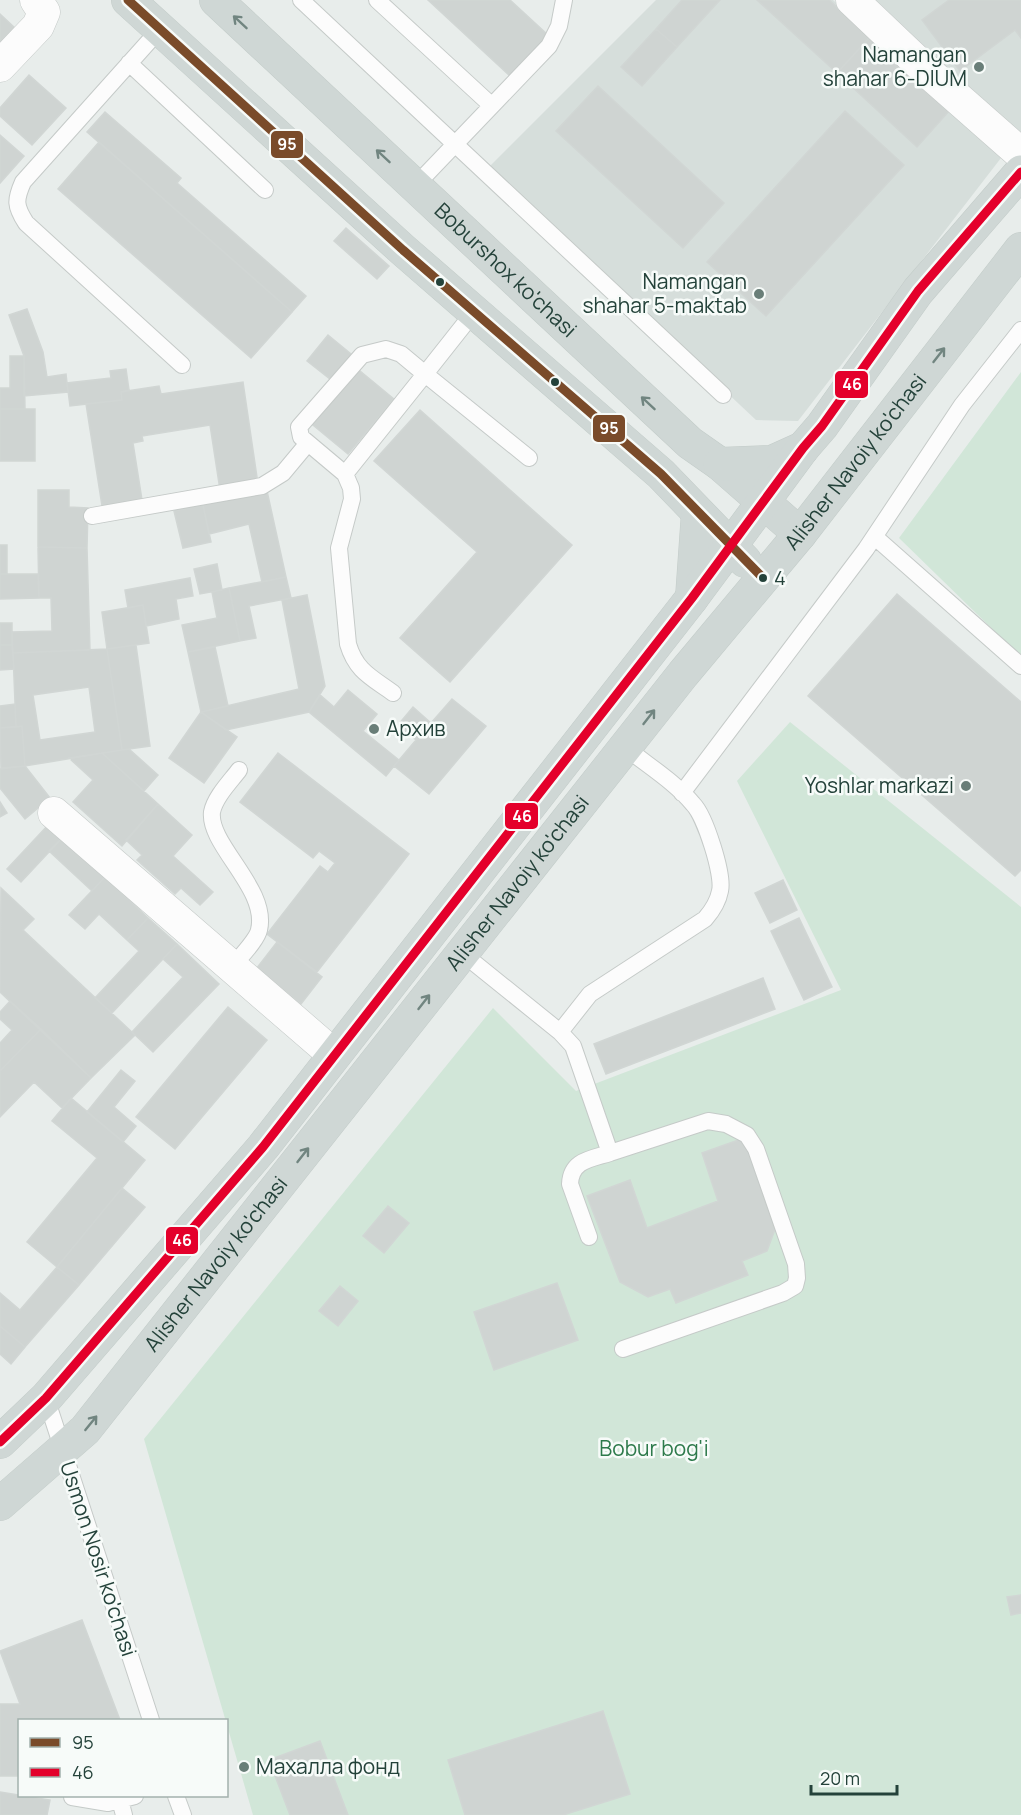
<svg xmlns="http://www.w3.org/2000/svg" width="1021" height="1815" font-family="Manrope,sans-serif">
<rect width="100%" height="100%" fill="#e8edeb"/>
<path fill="#d6dedb" d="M 656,0 L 833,0 L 1001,158 L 798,421 L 756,420 L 488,168 Z
M 865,0 L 1021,0 L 1021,135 Z"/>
<path fill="#d1e6d8" d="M 1021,372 L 1021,657 L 899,538 Z
M 790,722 L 1021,907 L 1021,1815 L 253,1815 L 144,1439 L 493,1008 L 576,1091 L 841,990 L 737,781 Z"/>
<path fill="#cfd4d2" stroke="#d1d6d4" stroke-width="1.5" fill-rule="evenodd" d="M 428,0 L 510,0 L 548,35 L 510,76 Z
M 682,0 L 720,0 L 677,47 L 656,29 Z
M 757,0 L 829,0 L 870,37 L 837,73 Z
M 949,0 L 1021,0 L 1021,38 L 1015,30 L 960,71 L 922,20 Z
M 0,14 L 15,28 L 0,45 Z
M 656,29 L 677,47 L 642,86 L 621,67 Z
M 870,37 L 949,111 L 917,147 L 837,73 Z
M 29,75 L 66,108 L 32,145 L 0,116 L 0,108 Z
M 598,86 L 724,203 L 683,248 L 556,131 Z
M 845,111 L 904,165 L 766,316 L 707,262 Z
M 105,112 L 181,178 L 177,183 L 306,296 L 292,312 L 87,132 Z
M 0,135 L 24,156 L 0,183 Z
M 99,142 L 292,312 L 251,358 L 58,189 Z
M 346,228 L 389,266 L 377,279 L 334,241 Z
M 27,309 L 43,352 L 47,377 L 66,374 L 68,392 L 24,396 L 24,356 L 9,315 Z
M 328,335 L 356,358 L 335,383 L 307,361 Z
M 10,356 L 24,356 L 25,409 L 0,409 L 0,388 L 10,388 Z
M 354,366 L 394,399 L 348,454 L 308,421 Z
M 126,369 L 129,390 L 121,392 L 122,400 L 70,406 L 67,383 L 111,378 L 110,371 Z
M 243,382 L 258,484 L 220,490 L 210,425 L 142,436 L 143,441 L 133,443 L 143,506 L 103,512 L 86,404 L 122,400 L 121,392 L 159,386 L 161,394 Z
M 0,409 L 35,409 L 35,461 L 0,461 Z
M 420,410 L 572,545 L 450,682 L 400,638 L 477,552 L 374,461 Z
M 38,490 L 69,490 L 69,507 L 88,508 L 87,548 L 38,547 Z
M 267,491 L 286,577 L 262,582 L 249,524 L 209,534 L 203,505 Z
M 203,505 L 211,542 L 183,548 L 174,511 Z
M 0,545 L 7,545 L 7,574 L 0,574 Z
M 38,547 L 87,548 L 90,650 L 13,653 L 12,632 L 52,631 L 51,598 L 39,598 Z
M 217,564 L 222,590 L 200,594 L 194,569 Z
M 0,574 L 38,574 L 39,598 L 0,599 Z
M 286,577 L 291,598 L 249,606 L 256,638 L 240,641 L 229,588 Z
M 190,578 L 193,596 L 176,599 L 179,619 L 146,626 L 143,605 L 128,608 L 125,590 Z
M 229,588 L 240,641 L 188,652 L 182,625 L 217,618 L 212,592 Z
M 897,594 L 1021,702 L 1021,870 L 1015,876 L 808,696 Z
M 307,595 L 325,686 L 309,712 L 226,730 L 201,712 L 299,689 L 282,600 Z
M 143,605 L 149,643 L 107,649 L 102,612 Z
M 0,623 L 12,623 L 12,645 L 0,645 Z
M 0,645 L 12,645 L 14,669 L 0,670 Z
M 136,645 L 150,746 L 122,750 L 107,649 Z
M 215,647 L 228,706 L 201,712 L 188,652 Z
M 107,649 L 122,750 L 25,766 L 22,726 L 16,727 L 13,653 ZM 89,687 L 95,732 L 40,740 L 33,695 Z
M 348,690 L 377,714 L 363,731 L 399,760 L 386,776 L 309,712 L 320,695 L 334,707 Z
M 452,699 L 486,726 L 429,794 L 394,766 L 416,740 L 398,725 L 413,707 L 431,723 Z
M 15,704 L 16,727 L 0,728 L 0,706 Z
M 201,712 L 237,737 L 204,783 L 169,758 Z
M 22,726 L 25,766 L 1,768 L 0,728 Z
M 129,749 L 158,775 L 144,791 L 102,753 Z
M 102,753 L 158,804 L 122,846 L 73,802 L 93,780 L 69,758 Z
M 278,753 L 409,854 L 317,972 L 267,934 L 320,866 L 328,872 L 335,863 L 319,851 L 313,858 L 240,802 Z
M 25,766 L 50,798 L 25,819 L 0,788 L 0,769 Z
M 0,802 L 7,813 L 0,817 Z
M 158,804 L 192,835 L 173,856 L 213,892 L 200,905 L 181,888 L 175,894 L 137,860 L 142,855 L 126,840 Z
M 49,824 L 63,837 L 21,882 L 7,869 Z
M 63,837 L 105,877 L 92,891 L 49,851 Z
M 105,877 L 148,918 L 127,940 L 99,914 L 85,929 L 69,915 Z
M 783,880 L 797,910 L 770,923 L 755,893 Z
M 1,888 L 34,919 L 23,930 L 135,1035 L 91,1078 L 0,992 Z
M 148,918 L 177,944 L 112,1013 L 95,998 L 139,951 L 127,940 Z
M 799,918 L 832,987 L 804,1000 L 771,931 Z
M 277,942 L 322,977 L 301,1004 L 256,969 Z
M 177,944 L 219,984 L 153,1052 L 132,1032 L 183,977 L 163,959 Z
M 763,978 L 775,1009 L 606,1074 L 594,1044 Z
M 10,1001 L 41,1029 L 0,1071 L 0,1043 L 12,1030 L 0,1019 L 0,1012 Z
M 228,1007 L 267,1040 L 175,1149 L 136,1117 Z
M 41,1029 L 91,1078 L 62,1108 L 34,1082 L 0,1117 L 0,1071 Z
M 121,1070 L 135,1081 L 114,1107 L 136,1126 L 123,1142 L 87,1112 Z
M 71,1098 L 145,1160 L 57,1267 L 27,1242 L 97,1158 L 52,1121 Z
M 747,1137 L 777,1224 L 767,1251 L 742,1261 L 748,1275 L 676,1303 L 670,1289 L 648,1297 L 620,1282 L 587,1196 L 630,1180 L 647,1228 L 718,1201 L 702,1153 Z
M 122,1188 L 145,1207 L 79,1285 L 57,1267 Z
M 388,1206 L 409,1223 L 384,1253 L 363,1236 Z
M 57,1267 L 79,1285 L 25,1347 L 0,1326 L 0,1293 L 20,1310 Z
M 557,1283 L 578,1340 L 494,1370 L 474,1312 Z
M 340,1286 L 358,1301 L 338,1326 L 319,1311 Z
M 0,1326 L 25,1347 L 11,1364 L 0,1354 Z
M 1021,1595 L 1021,1613 L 1011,1615 L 1007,1597 Z
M 82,1620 L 120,1720 L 20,1720 L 20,1776 L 0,1776 L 0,1704 L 20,1704 L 0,1651 Z
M 603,1711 L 630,1794 L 563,1815 L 465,1815 L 448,1760 Z
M 320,1741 L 348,1815 L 290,1815 L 269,1760 Z
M 0,1792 L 50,1800 L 47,1815 L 0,1815 Z"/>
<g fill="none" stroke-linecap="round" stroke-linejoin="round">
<defs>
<path id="service" d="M 301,0 L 723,395
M 377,0 L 491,105
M 160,29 L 23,182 C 15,200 15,206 26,223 L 182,365
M 129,63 L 265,190
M 415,186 L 549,46 L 559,26 L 564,0
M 474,312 L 425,374 L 529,458
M 345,474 L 425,374 L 401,354 L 386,349 L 362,355 L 299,427 L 301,437 L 345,474 L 351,488 L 352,499 L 339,548 L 348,644 C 356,671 371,677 393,693
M 92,516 L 262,486 L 283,473 L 308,443
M 875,537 L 1021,666
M 682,793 L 866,549 L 962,405 L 1021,330
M 462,953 L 560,1032 L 590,994 L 705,919 C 712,911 718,902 720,891 C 724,875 705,816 693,804 C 675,782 647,765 625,747
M 232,967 C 239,958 257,940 259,930 C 269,889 208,845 212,812 C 215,797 230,782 239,770
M 560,1032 L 573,1046 L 610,1153 L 708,1121 L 726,1124 L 747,1135 L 756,1149 L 796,1264 L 797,1278 L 795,1286 L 783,1293 L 623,1349
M 589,1237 L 570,1184 C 571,1160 591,1159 610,1153
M 46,1398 L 151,1720
M 176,1796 L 183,1815
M 72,1797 L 108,1803 L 135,1796
M 120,1800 L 124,1815"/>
<path id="minor" d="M 852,0 L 929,73 L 1021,154
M 0,66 L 38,26 L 44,12 L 36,0
M 54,813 L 334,1055"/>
<g id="primary">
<path d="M 128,0 L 403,250 L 661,474 L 745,561"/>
<path id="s1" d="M 216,0 L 690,443 L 720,464 L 800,534"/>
<path d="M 720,464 L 772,462 L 803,448"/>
<path d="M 692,598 L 698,513"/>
<path d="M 0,1442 L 46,1398 L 263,1147 L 692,598 L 803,448 L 822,426 L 918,291 L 1021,172"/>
<path id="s2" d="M 0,1504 L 85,1430 L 683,674 L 800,534 L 1021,249"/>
</g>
</defs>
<use href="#service" stroke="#c5cac8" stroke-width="18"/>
<use href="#minor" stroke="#c5cac8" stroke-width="33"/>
<use href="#primary" stroke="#c3ccc9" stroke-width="34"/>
<use href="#service" stroke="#fcfcfc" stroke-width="16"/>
<use href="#minor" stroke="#fcfcfc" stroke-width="32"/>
<use href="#primary" stroke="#cfd7d5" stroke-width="33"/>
<defs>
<path id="bus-1" d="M 128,0 L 403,250 L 661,474 L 763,578"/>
<path id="bus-2" d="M 0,1442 L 46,1398 L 263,1147 L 692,598 L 803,448 L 822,426 L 918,291 L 1021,172"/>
</defs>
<use href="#bus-1" stroke="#f7fbf9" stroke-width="14"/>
<use href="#bus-2" stroke="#f7fbf9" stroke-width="14"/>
<use href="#bus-1" stroke="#7a4b2a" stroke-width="9"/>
<use href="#bus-2" stroke="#e4002b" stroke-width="9"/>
</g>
<defs><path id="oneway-shaft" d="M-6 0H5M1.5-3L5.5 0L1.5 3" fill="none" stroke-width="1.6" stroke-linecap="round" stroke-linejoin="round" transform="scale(1.5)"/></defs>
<g stroke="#718580">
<use href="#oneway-shaft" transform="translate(240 22) rotate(-137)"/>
<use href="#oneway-shaft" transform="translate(383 156) rotate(-137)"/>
<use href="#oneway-shaft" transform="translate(939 355) rotate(-52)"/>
<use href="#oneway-shaft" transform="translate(648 403) rotate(-137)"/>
<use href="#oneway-shaft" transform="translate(649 717) rotate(-52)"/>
<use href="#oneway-shaft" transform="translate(424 1002) rotate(-52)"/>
<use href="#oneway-shaft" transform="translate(303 1155) rotate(-52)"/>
<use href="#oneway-shaft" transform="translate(91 1423) rotate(-51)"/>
</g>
<g fill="#697e78" stroke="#f7fbf9" stroke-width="2">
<circle cx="979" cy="67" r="6"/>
<circle cx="759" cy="294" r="6"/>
<circle cx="374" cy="729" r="6"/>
<circle cx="966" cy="786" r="6"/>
<circle cx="244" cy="1767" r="6"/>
</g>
<g fill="#24423a" stroke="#f7fbf9" stroke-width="2">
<circle cx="440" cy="282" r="5"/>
<circle cx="555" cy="382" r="5"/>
<circle cx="763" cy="578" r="5"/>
</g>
<g text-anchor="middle" stroke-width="5" stroke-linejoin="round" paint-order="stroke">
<g font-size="20" fill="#24423a" stroke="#f7fbf9" text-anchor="start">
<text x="774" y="585">4</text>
</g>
<g font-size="21" fill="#24423a" stroke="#f7fbf9" text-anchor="end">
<text x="967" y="62">Namangan<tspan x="967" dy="24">shahar 6-DIUM</tspan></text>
<text x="747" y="289">Namangan<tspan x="747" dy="24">shahar 5-maktab</tspan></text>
<text x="386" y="736" text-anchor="start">Архив</text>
<text x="954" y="793">Yoshlar markazi</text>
<text x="256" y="1774" text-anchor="start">Махалла фонд</text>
</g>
<g font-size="21" fill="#24423a" stroke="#f7fbf9">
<text dy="7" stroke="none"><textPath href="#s1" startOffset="396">Boburshox ko'chasi</textPath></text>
<text dy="7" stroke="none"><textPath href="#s2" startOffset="1350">Alisher Navoiy ko'chasi</textPath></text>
<text dy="7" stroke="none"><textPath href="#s2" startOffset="810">Alisher Navoiy ko'chasi</textPath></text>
<text dy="7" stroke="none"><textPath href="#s2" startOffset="324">Alisher Navoiy ko'chasi</textPath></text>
<text transform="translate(98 1559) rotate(72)" y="7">Usmon Nosir ko'chasi</text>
</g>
<g font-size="21" fill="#2d7a4b" stroke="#f7fbf9">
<text x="654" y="1456">Bobur bog'i</text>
</g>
</g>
<g stroke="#f7fbf9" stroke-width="2">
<rect x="270" y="130" width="34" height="29" rx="6" fill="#7a4b2a"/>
<rect x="834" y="370" width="35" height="29" rx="6" fill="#e4002b"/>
<rect x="592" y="414" width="34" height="29" rx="6" fill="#7a4b2a"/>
<rect x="504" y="802" width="35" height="28" rx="6" fill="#e4002b"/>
<rect x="165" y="1226" width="34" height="29" rx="6" fill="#e4002b"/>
</g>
<g font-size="16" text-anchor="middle" font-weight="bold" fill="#fff">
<text x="287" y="150">95</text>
<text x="852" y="390">46</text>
<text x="609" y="434">95</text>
<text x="522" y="822">46</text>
<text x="182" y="1246">46</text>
</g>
<rect x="18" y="1719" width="210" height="78" fill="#f7fbf9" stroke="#a3b1ad" stroke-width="1.5"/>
<rect x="30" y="1738" width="30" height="9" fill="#7a4b2a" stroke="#a3b1ad" stroke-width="1.5"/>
<text x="72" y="1749" font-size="18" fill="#24423a">95</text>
<rect x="30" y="1768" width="30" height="9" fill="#e4002b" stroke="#a3b1ad" stroke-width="1.5"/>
<text x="72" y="1779" font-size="18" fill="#24423a">46</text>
<path d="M811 1785v9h86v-9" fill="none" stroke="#24423a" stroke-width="3"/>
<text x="820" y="1785" font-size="18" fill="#24423a" stroke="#f7fbf9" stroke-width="4.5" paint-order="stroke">20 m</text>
</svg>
